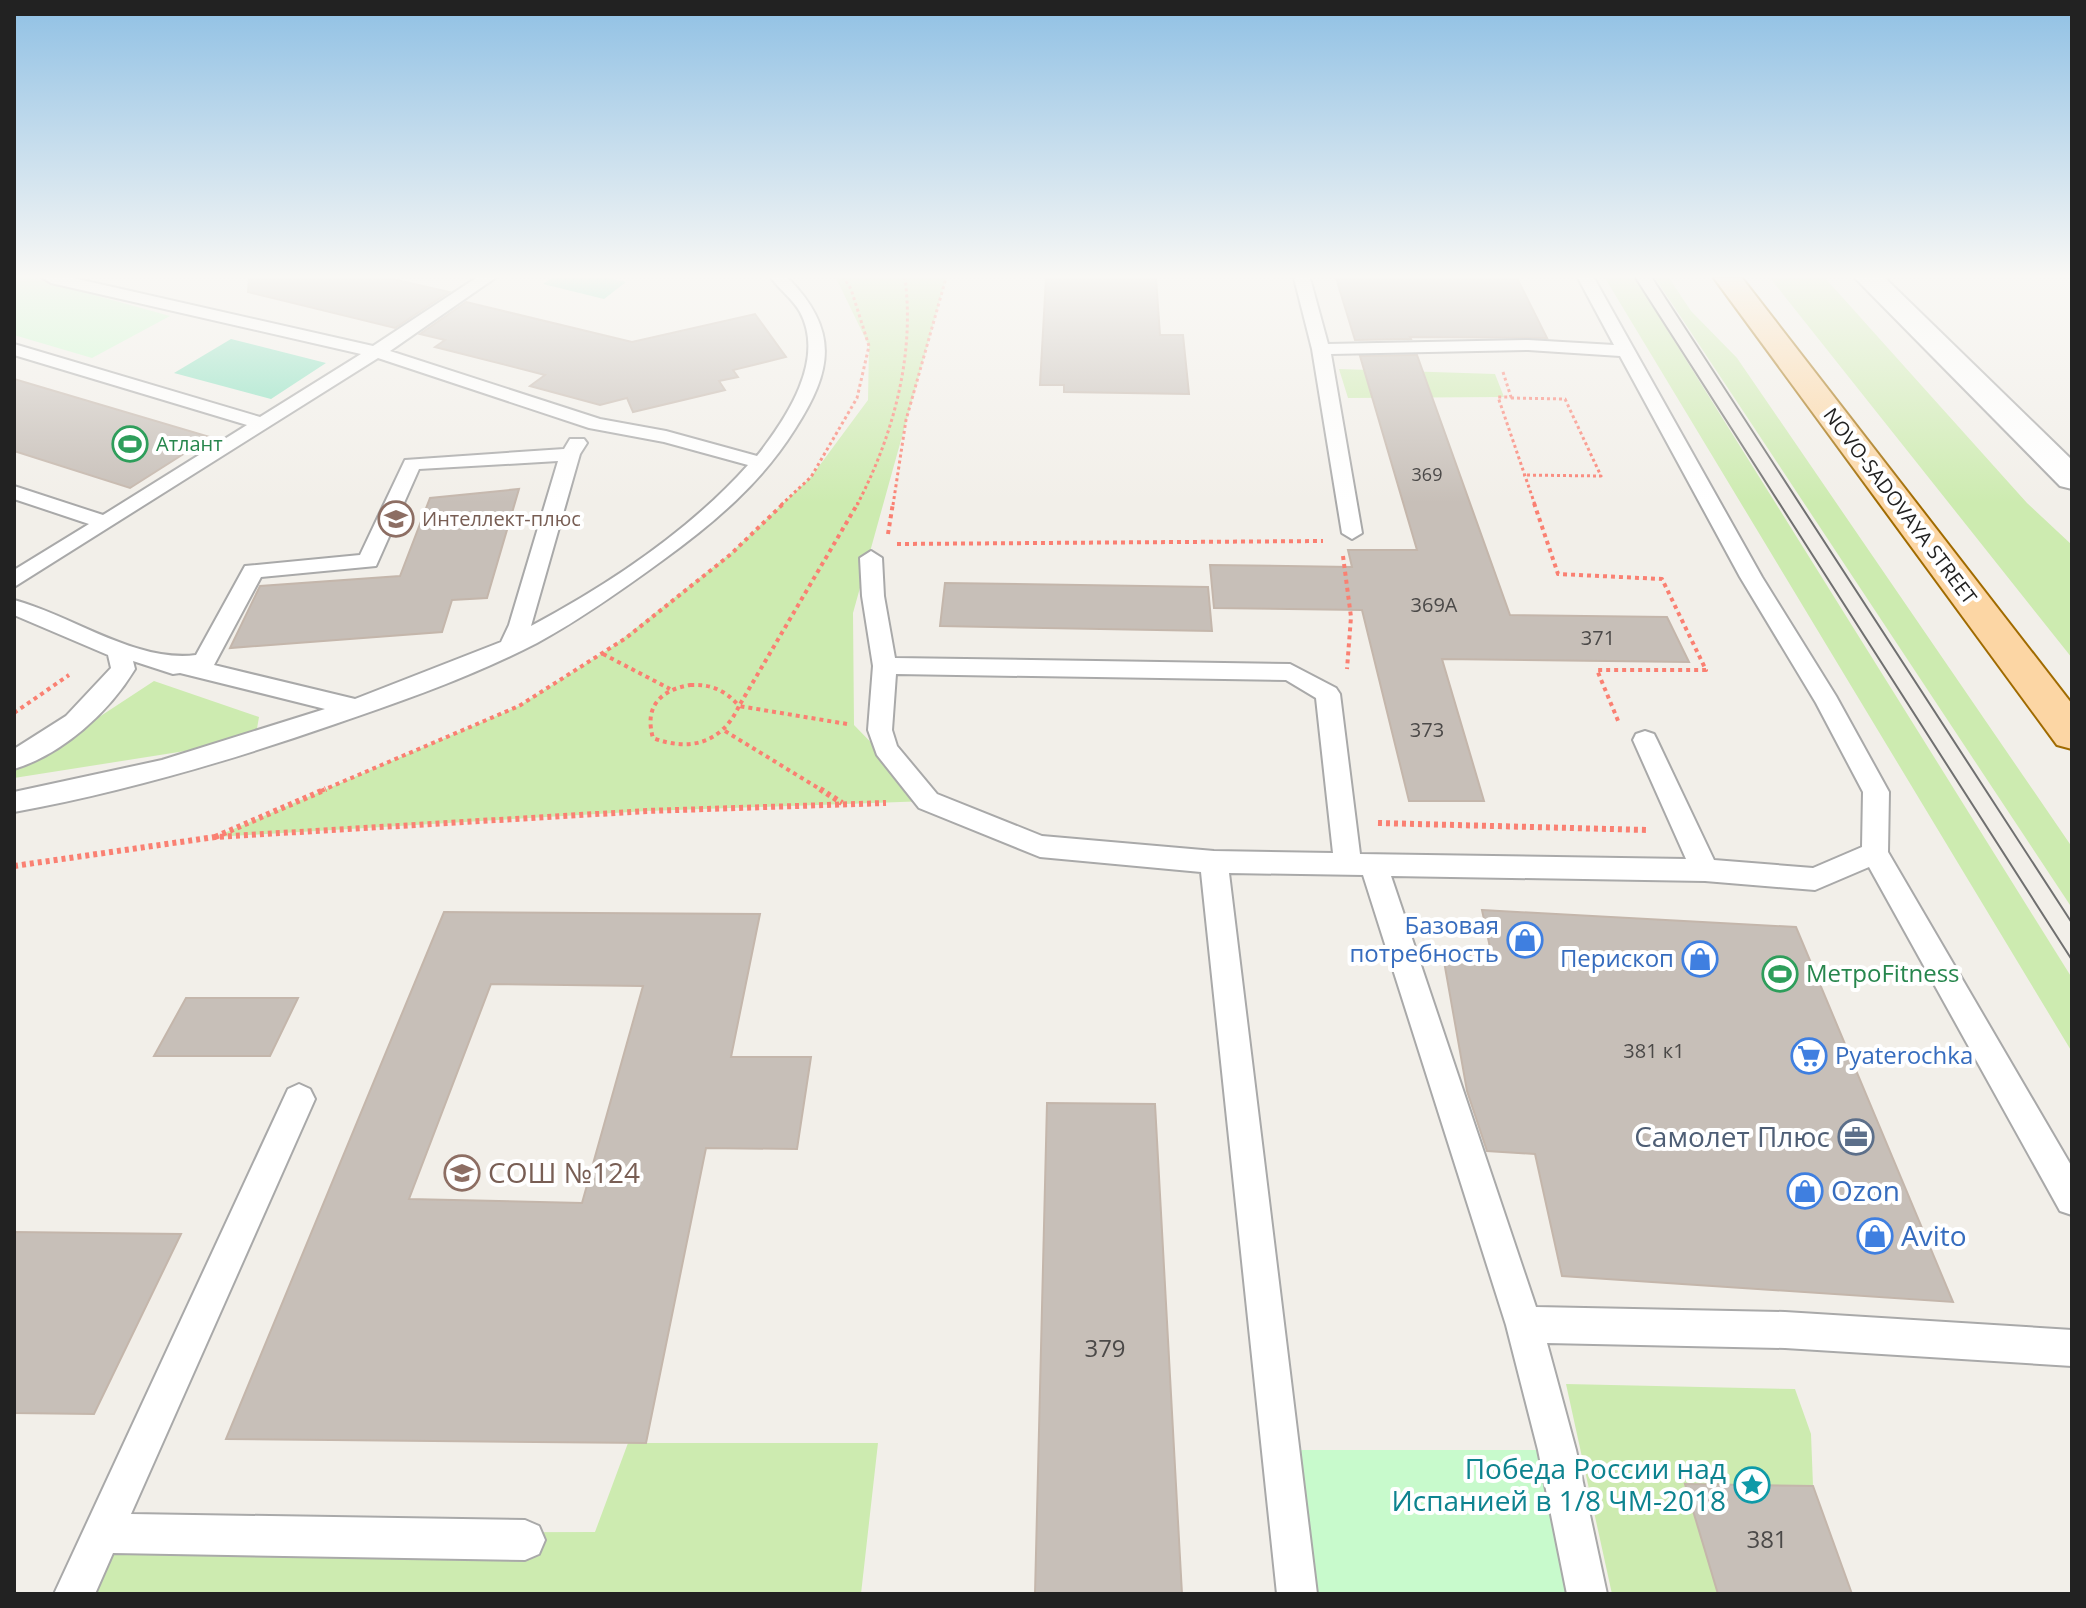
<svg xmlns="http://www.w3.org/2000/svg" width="2086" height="1608" font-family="'Open Sans',sans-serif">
<rect width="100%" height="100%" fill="#f2efe9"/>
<path fill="#cdebb0" d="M 836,278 L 946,278 L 853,613 L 854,725 L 928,801 L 647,811 L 215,837 L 519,706 L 612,647 L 730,554 L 811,477 L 868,400 L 869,346 Z
M 1605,278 L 1635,278 L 2072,978 L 2072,1052 Z
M 1655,278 L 1669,278 L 1691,311 L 1737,358 L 2072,847 L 2072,908 Z
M 1770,278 L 1825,278 L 2027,503 L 2072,545 L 2072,658 Z
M 1339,369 L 1495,374 L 1504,397 L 1348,398 Z
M 154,681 L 259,717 L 255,740 L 14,778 L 14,760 L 61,742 Z
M 1566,1384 L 1795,1389 L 1811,1434 L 1813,1486 L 1686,1484 L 1718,1594 L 1612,1594 Z
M 628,1443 L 878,1443 L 861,1594 L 74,1594 L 102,1533 L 595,1532 Z"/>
<path fill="#c8facc" d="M 21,278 L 32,278 L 170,316 L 92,358 L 14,335 L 14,281 Z
M 1303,1450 L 1557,1450 L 1587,1594 L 1297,1594 L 1280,1452 Z"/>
<path fill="#88e0be" d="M 552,278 L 608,278 L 626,282 L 604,299 L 543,284 Z
M 231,339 L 326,363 L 271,399 L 174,373 Z"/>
<path fill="#c7bfb8" stroke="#c4b6ab" stroke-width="2" fill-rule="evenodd" d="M 249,278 L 388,278 L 449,292 L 395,328 L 248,292 Z
M 1046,278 L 1156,278 L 1160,335 L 1183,335 L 1189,394 L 1064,392 L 1064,385 L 1040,385 Z
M 1336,278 L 1517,278 L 1547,338 L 1410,337 L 1411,339 L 1355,340 Z
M 466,302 L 632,342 L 755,314 L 786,357 L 733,370 L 738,377 L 719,381 L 725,390 L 633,412 L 627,398 L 600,405 L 530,386 L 545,375 L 435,347 L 445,340 L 420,334 Z
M 1417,355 L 1510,615 L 1667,617 L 1689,662 L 1442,659 L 1484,801 L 1409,801 L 1362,610 L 1214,608 L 1210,565 L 1352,567 L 1348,550 L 1417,550 L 1360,356 Z
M 14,379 L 210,437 L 130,488 L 14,451 Z
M 519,489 L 487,598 L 452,600 L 442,632 L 230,648 L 260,586 L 400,576 L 430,498 Z
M 945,583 L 1208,587 L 1212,631 L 940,626 Z
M 1482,910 L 1796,927 L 1953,1302 L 1562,1276 L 1535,1154 L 1487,1151 L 1467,1091 L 1442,950 L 1491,952 Z
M 444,912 L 760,914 L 731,1057 L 811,1057 L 797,1149 L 706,1148 L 646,1443 L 226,1439 ZM 491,984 L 643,986 L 582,1203 L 409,1199 Z
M 186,998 L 298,998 L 270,1056 L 154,1056 Z
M 1047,1103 L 1155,1104 L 1182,1594 L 1035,1594 Z
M 14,1232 L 181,1234 L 94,1414 L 14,1413 Z
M 1685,1484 L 1813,1486 L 1852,1594 L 1718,1594 Z"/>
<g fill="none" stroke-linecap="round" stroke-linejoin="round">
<defs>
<path id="lane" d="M 43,278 L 73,278 L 373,346 L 476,278 L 495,278 L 390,351 L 600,419 L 666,431 L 757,456 C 786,419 826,360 800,312 C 793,299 780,290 771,278 L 788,278 C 839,330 833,370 795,429 C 762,482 714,523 663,560 C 622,590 581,619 537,643 C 473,676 403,701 335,724 C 229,761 124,792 14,812 L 14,792 L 162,760 L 325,709 L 180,673 L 173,674 L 133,661 L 135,669 C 109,712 63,754 14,769 L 14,749 L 66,716 L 111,668 L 108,655 L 14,615 L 14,600 C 71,615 136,663 196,655 L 245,566 L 360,555 L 405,460 L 564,449 L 570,439 L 584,439 L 587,443 L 580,454 L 531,626 C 608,585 689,531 748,465 L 664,442 L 589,428 L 378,358 L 14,587 L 14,570 L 89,524 L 14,499 L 14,486 L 103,515 L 247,425 L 14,355 L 14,344 L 260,417 L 361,354 L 51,283 ZM 558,461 L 509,625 L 501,642 L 355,699 L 214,665 L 261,577 L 376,566 L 419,469 Z
M 1294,278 L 1310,278 L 1328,344 L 1528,340 L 1614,345 L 1578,278 L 1594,278 L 1762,577 L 1836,696 L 1889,792 L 1888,852 L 2072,1167 L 2072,1215 L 2060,1211 L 1869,867 L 1815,890 L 1705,881 L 1391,876 L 1536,1307 L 1785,1312 L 2072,1330 L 2072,1366 L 1785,1348 L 1547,1343 L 1576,1450 L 1607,1594 L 1567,1594 L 1538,1450 L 1506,1325 L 1363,875 L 1229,873 L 1317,1594 L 1277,1594 L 1201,872 L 1040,857 L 919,808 L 877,755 L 868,730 L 873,666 L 862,596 L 860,558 L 871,551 L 882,558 L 884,596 L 895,658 L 1290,664 L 1336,688 L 1340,694 L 1360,854 L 1686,859 L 1633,740 L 1636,734 L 1645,731 L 1654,734 L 1657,740 L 1714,860 L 1813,868 L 1862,847 L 1863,792 L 1816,703 L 1740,577 L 1620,356 L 1528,350 L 1331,354 L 1362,533 L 1352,539 L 1342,533 L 1312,349 ZM 896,674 L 1286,680 L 1316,698 L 1333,853 L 1214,851 L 1042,836 L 937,794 L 897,746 L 892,730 Z
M 299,1084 L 310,1089 L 315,1099 L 131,1514 L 525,1520 L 539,1526 L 545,1540 L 539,1554 L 525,1560 L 113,1553 L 95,1594 L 54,1594 L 288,1089 Z"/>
<path id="street" d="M 1855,278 L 1885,278 L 2072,460 L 2072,489 L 2060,486 Z"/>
<path id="primary" d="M 1714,278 L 1742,278 L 2072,704 L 2072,749 L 2057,745 Z"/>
</defs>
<use href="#lane" stroke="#a9a9a9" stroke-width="4"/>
<use href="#street" stroke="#a9a9a9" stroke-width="4"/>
<use href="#primary" stroke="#a06b00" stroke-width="4"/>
<path stroke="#fa8072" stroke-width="3" stroke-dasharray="3 3" stroke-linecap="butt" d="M 1503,372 L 1511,397 L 1498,397 L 1535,505
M 1511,398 L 1565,399 L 1601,476 L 1523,475
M 781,505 L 811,477 L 857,398 L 869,346 L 851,289 L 844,278
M 857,505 C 893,436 915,356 905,278
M 893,505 L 906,420 L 946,278"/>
<path stroke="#fa8072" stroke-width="4" stroke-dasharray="4 4" stroke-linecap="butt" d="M 1534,503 L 1558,574 L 1662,579 L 1706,670 L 1597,670 L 1619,723
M 888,534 L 893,503
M 897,544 L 1323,541
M 1343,556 L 1351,617 L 1347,669
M 603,654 L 670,689
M 690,685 C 711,684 725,690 739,706 C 722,743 690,752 653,738 C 644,707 660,690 690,685 Z
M 14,713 L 69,675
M 847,724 L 739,706 L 858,503
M 725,731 L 823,791
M 321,791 L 519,706 L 626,638 L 731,554 L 784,503"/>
<path stroke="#fa8072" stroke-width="6" stroke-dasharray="4 4" stroke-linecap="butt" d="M 820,789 L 842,803
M 1378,823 L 1648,830
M 215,837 L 326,789
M 14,866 L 215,837 L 647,811 L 886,803"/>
<use href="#lane" fill="#fff" fill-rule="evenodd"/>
<use href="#street" fill="#fff" fill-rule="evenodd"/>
<use href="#primary" fill="#fcd6a4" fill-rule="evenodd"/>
<path stroke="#707070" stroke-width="2" d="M 1635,278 L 2072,960
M 1653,278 L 2072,923"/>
</g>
<linearGradient id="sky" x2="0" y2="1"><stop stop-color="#8fc0e4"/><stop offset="0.55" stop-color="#f9f8f5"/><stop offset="1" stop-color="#f9f8f5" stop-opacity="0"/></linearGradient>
<rect width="2086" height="503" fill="url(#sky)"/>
<defs>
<symbol id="stadium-ring" viewBox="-11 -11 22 22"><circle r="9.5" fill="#fff" stroke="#2e9e5b" stroke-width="1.5"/><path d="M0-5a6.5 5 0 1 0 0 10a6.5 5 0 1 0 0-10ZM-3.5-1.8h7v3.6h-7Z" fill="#2e9e5b"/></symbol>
<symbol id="school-ring" viewBox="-11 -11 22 22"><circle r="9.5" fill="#fff" stroke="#8d6e63" stroke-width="1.5"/><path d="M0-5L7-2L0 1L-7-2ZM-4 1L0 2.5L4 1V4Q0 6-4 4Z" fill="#8d6e63"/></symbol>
<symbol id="shop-ring" viewBox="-11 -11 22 22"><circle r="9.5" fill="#fff" stroke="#3f7fe0" stroke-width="1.5"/><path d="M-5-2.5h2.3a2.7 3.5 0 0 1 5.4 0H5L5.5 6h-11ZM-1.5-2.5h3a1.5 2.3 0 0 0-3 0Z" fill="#3f7fe0"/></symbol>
<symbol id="supermarket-ring" viewBox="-11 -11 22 22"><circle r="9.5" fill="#fff" stroke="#3f7fe0" stroke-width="1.5"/><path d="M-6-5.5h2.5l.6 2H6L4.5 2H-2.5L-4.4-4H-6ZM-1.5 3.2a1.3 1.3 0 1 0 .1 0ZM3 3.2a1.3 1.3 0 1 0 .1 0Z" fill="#3f7fe0"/></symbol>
<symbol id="office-ring" viewBox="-11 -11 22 22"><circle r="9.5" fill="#fff" stroke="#5c6f8a" stroke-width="1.5"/><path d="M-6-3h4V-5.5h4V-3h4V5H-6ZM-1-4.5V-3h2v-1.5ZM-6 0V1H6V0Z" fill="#5c6f8a"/></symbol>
<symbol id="sight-ring" viewBox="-11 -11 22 22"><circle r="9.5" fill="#fff" stroke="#0f9aa8" stroke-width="1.5"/><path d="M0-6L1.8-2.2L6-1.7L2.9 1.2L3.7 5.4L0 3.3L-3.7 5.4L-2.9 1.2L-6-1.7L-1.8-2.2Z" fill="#0f9aa8"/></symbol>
</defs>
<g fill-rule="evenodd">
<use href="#stadium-ring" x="110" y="424" width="40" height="40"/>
<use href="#school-ring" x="376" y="499" width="40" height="40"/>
<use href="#shop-ring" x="1505" y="920" width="40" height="40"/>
<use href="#shop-ring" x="1680" y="939" width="40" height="40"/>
<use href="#stadium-ring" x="1760" y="954" width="40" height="40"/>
<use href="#supermarket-ring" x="1789" y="1036" width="40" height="40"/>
<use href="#office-ring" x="1836" y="1117" width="40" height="40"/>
<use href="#school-ring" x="442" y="1153" width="40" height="40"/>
<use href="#shop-ring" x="1785" y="1171" width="40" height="40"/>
<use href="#shop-ring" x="1855" y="1216" width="40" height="40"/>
<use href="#sight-ring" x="1732" y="1465" width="40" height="40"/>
</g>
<g text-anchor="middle" stroke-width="8" stroke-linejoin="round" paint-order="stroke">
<g font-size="18" fill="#4b4948">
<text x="1427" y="481">369</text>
</g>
<g font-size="20" fill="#27864d" stroke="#fff" text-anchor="start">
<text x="156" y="451">Атлант</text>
</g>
<g font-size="20" fill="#222" stroke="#fff">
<text transform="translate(1900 506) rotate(53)" y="7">NOVO-SADOVAYA STREET</text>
</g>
<g font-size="20" fill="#785e54" stroke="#fff" text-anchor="start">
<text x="422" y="526">Интеллект-плюс</text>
</g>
<g font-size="20" fill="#4b4948">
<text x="1434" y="612">369А</text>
<text x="1598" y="645">371</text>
<text x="1427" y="737">373</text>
<text x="1654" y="1058">381 к1</text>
</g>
<g font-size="24" fill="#366cbe" stroke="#fff" text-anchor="end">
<text x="1499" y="934">Базовая<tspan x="1499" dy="28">потребность</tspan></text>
<text x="1674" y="967">Перископ</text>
<text x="1835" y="1064" text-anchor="start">Pyaterochka</text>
</g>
<g font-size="24" fill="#27864d" stroke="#fff" text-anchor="start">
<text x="1806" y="982">МетроFitness</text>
</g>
<g font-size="24" fill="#4b4948">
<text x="1105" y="1357">379</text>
<text x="1767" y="1548">381</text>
</g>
<g font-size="28" fill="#4e5e75" stroke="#fff" text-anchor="end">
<text x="1830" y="1147">Самолет Плюс</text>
</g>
<g font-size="28" fill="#785e54" stroke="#fff" text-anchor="start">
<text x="488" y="1183">СОШ №124</text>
</g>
<g font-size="28" fill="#366cbe" stroke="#fff" text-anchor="start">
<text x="1831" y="1201">Ozon</text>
<text x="1901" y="1246">Avito</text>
</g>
<g font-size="28" fill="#0d838f" stroke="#fff" text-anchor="end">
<text x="1726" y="1479">Победа России над<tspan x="1726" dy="32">Испанией в 1/8 ЧМ-2018</tspan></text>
</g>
</g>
<rect width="2086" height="1608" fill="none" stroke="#222222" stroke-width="32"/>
</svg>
